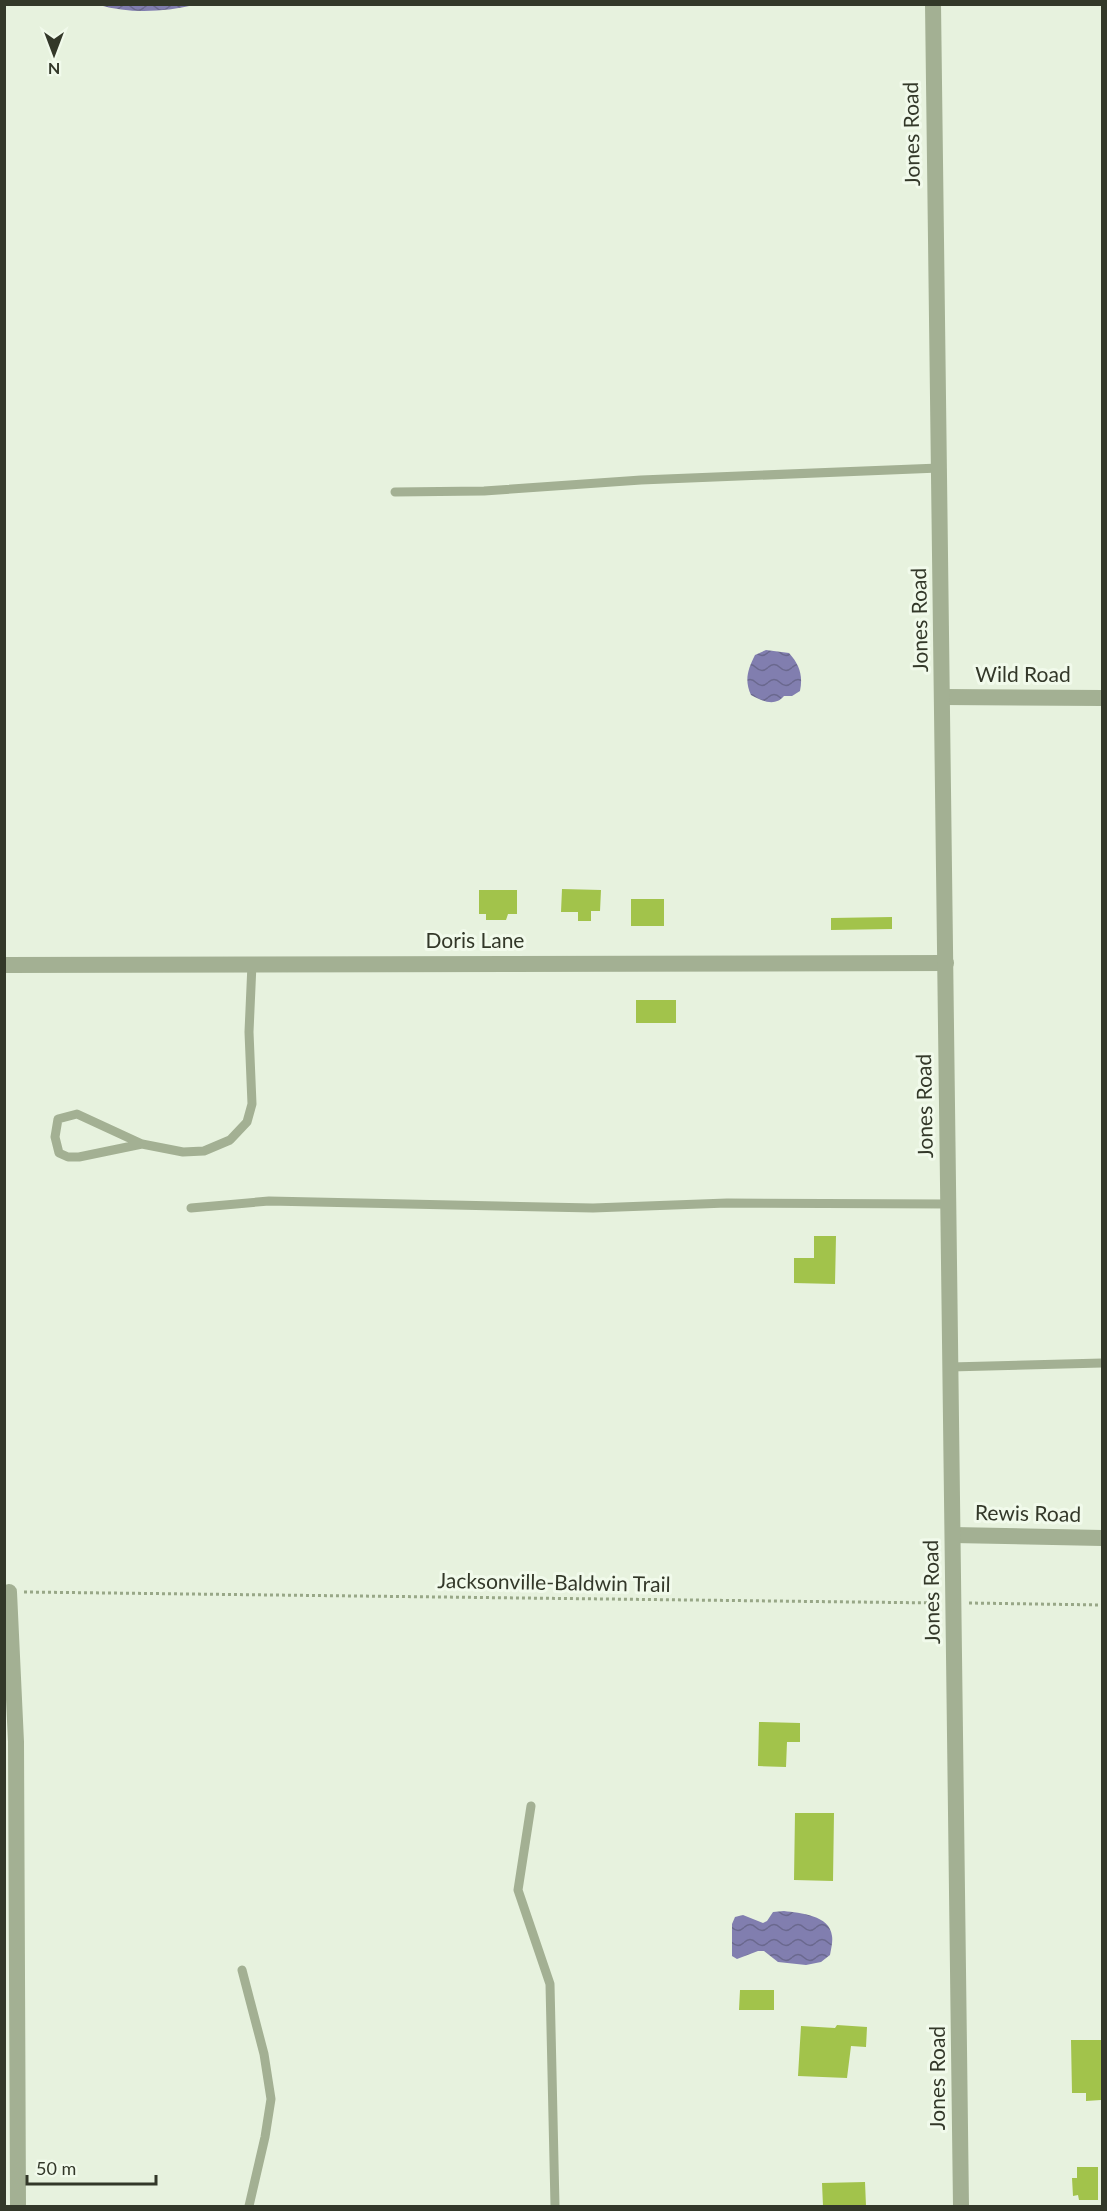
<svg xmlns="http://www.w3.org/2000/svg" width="1107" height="2211" font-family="Lato,sans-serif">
<defs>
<pattern id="water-waves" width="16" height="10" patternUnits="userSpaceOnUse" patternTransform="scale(1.5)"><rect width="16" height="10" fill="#817eaf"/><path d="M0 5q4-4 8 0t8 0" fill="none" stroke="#6a688e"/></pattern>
</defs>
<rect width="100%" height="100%" fill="#e7f2de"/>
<path fill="url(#water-waves)" d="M 99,5 L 194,4 L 194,5 C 164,12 130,14 99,5 Z
M 766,650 L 789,653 C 800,665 803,676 800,691 L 792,696 L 784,696 C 775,707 762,701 751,695 C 744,680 748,669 755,655 Z
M 784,1911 C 800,1913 830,1915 832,1936 C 833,1942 831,1949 830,1955 L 821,1962 L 806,1965 L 778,1962 L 764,1951 L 758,1951 L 737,1959 L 732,1956 L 732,1924 L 735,1917 L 743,1915 L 763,1923 L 767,1921 L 773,1912 Z"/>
<path fill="#a2c34b" d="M 562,889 L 601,890 L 600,911 L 591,911 L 591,921 L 578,921 L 578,912 L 561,912 Z
M 479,890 L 517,890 L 517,914 L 508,914 L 506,920 L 486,920 L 486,914 L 479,914 Z
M 631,899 L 664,899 L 664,926 L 631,926 Z
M 892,917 L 892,929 L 831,930 L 831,918 Z
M 636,1000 L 676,1000 L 676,1023 L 636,1023 Z
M 814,1236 L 836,1236 L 835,1284 L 794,1283 L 794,1258 L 814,1258 Z
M 759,1722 L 800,1723 L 800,1742 L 787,1742 L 786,1767 L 758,1766 Z
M 795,1813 L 834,1813 L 833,1881 L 794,1880 Z
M 740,1990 L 774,1990 L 774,2010 L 739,2010 Z
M 837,2025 L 867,2027 L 866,2047 L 851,2046 L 847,2078 L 798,2076 L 801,2026 L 835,2028 Z
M 1071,2040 L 1101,2040 L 1101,2100 L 1086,2101 L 1086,2093 L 1072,2093 Z
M 1077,2167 L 1098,2167 L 1098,2200 L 1079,2200 L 1078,2195 L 1073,2196 L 1072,2178 L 1077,2178 Z
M 865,2182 L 866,2206 L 823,2206 L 822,2183 Z"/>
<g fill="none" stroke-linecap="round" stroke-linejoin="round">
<path stroke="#98a787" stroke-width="3" stroke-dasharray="3 3" stroke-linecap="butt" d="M 24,1592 L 939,1603
M 969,1603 L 1102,1605"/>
<path stroke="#a3b093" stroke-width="9" d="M 395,492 L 484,491 L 641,480 L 939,468
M 142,1144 L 79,1157 L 68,1157 L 59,1153 L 55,1137 L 58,1119 L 77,1114 L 142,1144 L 183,1152 L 204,1151 L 230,1140 L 247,1122 L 252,1104 L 249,1032 L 252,964
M 191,1208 L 269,1201 L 593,1208 L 727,1203 L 948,1204
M 950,1367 L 1102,1363
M 531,1806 L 518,1890 L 550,1984 L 555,2206
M 242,1970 L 264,2054 L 271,2099 L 265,2137 L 249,2206"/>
<path stroke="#a3b093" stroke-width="16" d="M 944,697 L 1102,698
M 4,965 L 946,963
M 953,1535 L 1102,1538
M 9,1592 L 16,1742 L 18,2206"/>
<path stroke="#a3b093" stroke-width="16" d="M 933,4 L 961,2206"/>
</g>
<g text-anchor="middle" stroke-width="6" stroke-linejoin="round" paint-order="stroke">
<g font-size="21" fill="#333829" stroke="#f1faeb">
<text transform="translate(912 134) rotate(-91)" y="7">Jones Road</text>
<text transform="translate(920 620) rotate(-91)" y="7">Jones Road</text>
<text x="1023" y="682">Wild Road</text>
<text x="475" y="948">Doris Lane</text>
<text transform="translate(925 1106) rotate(-91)" y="7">Jones Road</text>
<text transform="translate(1028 1514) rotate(1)" y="7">Rewis Road</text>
<text transform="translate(554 1583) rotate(1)" y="7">Jacksonville-Baldwin Trail</text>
<text transform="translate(932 1592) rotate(-91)" y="7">Jones Road</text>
<text transform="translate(938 2078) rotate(-90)" y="7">Jones Road</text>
</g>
</g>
<rect width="1107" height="2211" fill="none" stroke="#333829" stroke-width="12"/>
<g transform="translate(54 54) rotate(180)" stroke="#f1faeb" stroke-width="4.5" paint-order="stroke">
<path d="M0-4.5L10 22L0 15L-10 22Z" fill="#333829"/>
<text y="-9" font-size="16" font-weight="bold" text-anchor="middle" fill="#333829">N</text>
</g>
<path d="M27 2175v9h129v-9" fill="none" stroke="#333829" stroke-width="3"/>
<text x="36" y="2175" font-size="18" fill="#333829" stroke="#f1faeb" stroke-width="4.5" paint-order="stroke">50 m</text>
</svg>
